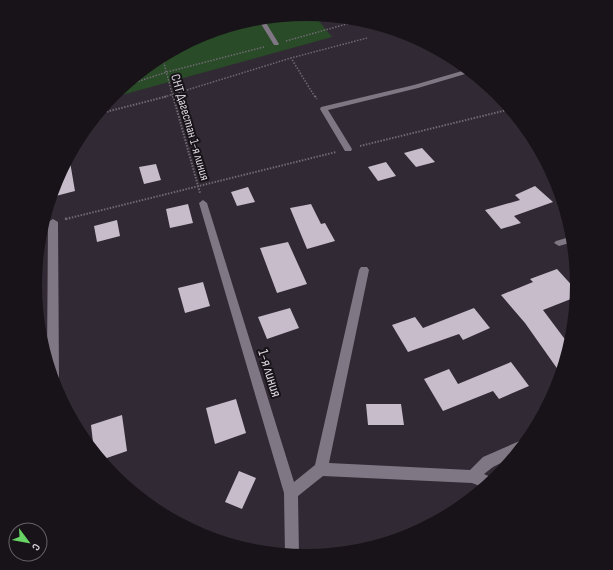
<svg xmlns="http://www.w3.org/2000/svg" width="613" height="570" font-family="'Sofia Sans Condensed',sans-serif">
<rect width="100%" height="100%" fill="#312934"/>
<path fill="#294b27" d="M 307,14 L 314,15 L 332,37 L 111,98 L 156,60 L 203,35 L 254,19 Z"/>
<path fill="#c6bcca" d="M 422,148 L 435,162 L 416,167 L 404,153 Z
M 69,156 L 75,191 L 52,197 L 56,181 Z
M 386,162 L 396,176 L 378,181 L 368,167 Z
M 156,164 L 161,180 L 144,184 L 139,167 Z
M 535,186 L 553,202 L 514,216 L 521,223 L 501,229 L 485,210 L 520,200 L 515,195 Z
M 248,187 L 255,202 L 237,206 L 231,192 Z
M 188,204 L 193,223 L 170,228 L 166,209 Z
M 311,204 L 321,224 L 325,223 L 335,241 L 307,249 L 290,208 Z
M 117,220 L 120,236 L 97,242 L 94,226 Z
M 288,242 L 307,284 L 277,293 L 260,248 Z
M 557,269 L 577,291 L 576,297 L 543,310 L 570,346 L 561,374 L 525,323 L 501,295 L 533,282 L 530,279 Z
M 203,282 L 210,306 L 185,313 L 178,288 Z
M 290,308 L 299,328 L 267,339 L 258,317 Z
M 474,308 L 490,328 L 463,340 L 459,334 L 408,352 L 392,325 L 415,317 L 423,328 Z
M 511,362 L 529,386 L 499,399 L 493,391 L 443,411 L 424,379 L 449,369 L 458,384 Z
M 236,399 L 246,433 L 215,444 L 206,408 Z
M 366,404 L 401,404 L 404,425 L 368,425 Z
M 122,415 L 127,451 L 101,460 L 94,451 L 91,425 Z
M 239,471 L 256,478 L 242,509 L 225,502 Z"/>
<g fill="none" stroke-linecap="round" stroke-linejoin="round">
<path stroke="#716a74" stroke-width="1.5" stroke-dasharray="1.5 1.5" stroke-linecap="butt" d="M 286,41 L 361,20
M 162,56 L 173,97
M 124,86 L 167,72 L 264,47
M 164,97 L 291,58
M 315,97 L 291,58 L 367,38"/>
<path stroke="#716a74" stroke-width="2" stroke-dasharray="1.5 1.5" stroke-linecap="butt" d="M 173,96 L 200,193
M 315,96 L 317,99
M 98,114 L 168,96
M 360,146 L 511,109
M 66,219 L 336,152"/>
<path stroke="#716a74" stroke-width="2.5" stroke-dasharray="2 2" stroke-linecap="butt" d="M 65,219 L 70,218"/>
<path fill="#807784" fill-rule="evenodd" d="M 263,18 L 279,44 L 278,45 L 274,45 L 258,19 Z"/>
<path fill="#807784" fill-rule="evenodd" d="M 469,69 L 472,72 L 418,88 L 328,110 L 352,149 L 351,151 L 345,151 L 320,109 L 321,107 L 414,85 Z
M 203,200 L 207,203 L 294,482 L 315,465 L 359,270 L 361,267 L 367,267 L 369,270 L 329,463 L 470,470 L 483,457 L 524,439 L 528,440 L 515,456 L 493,467 L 484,474 L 495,479 L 485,488 L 472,483 L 323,476 L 298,496 L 299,555 L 285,554 L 284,493 L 199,203 Z
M 53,219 L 58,222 L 59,378 L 57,382 L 54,383 L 47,360 L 48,222 Z
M 573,236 L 573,242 L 559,246 L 554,243 L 556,241 Z"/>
</g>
<g text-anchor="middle" stroke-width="4" stroke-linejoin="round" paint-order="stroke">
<g font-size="13" fill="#dad5dc" stroke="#171318">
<text transform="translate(191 127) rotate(74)" y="5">СНТ Дагестан 1-я линия</text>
</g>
<g font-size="15" fill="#dad5dc" stroke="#171318">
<text transform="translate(270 373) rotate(73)" y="5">1-я линия</text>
</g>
</g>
<path d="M0 0H613V570H0ZM42 285a264 264 0 1 1 528 0a264 264 0 1 1-528 0Z" fill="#171318" fill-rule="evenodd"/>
<g transform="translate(28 542) rotate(122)"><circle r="19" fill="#171318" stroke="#656166"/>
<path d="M0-3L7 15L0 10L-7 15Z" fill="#68d465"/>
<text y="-6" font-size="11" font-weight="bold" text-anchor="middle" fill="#dad5dc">С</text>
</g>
</svg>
